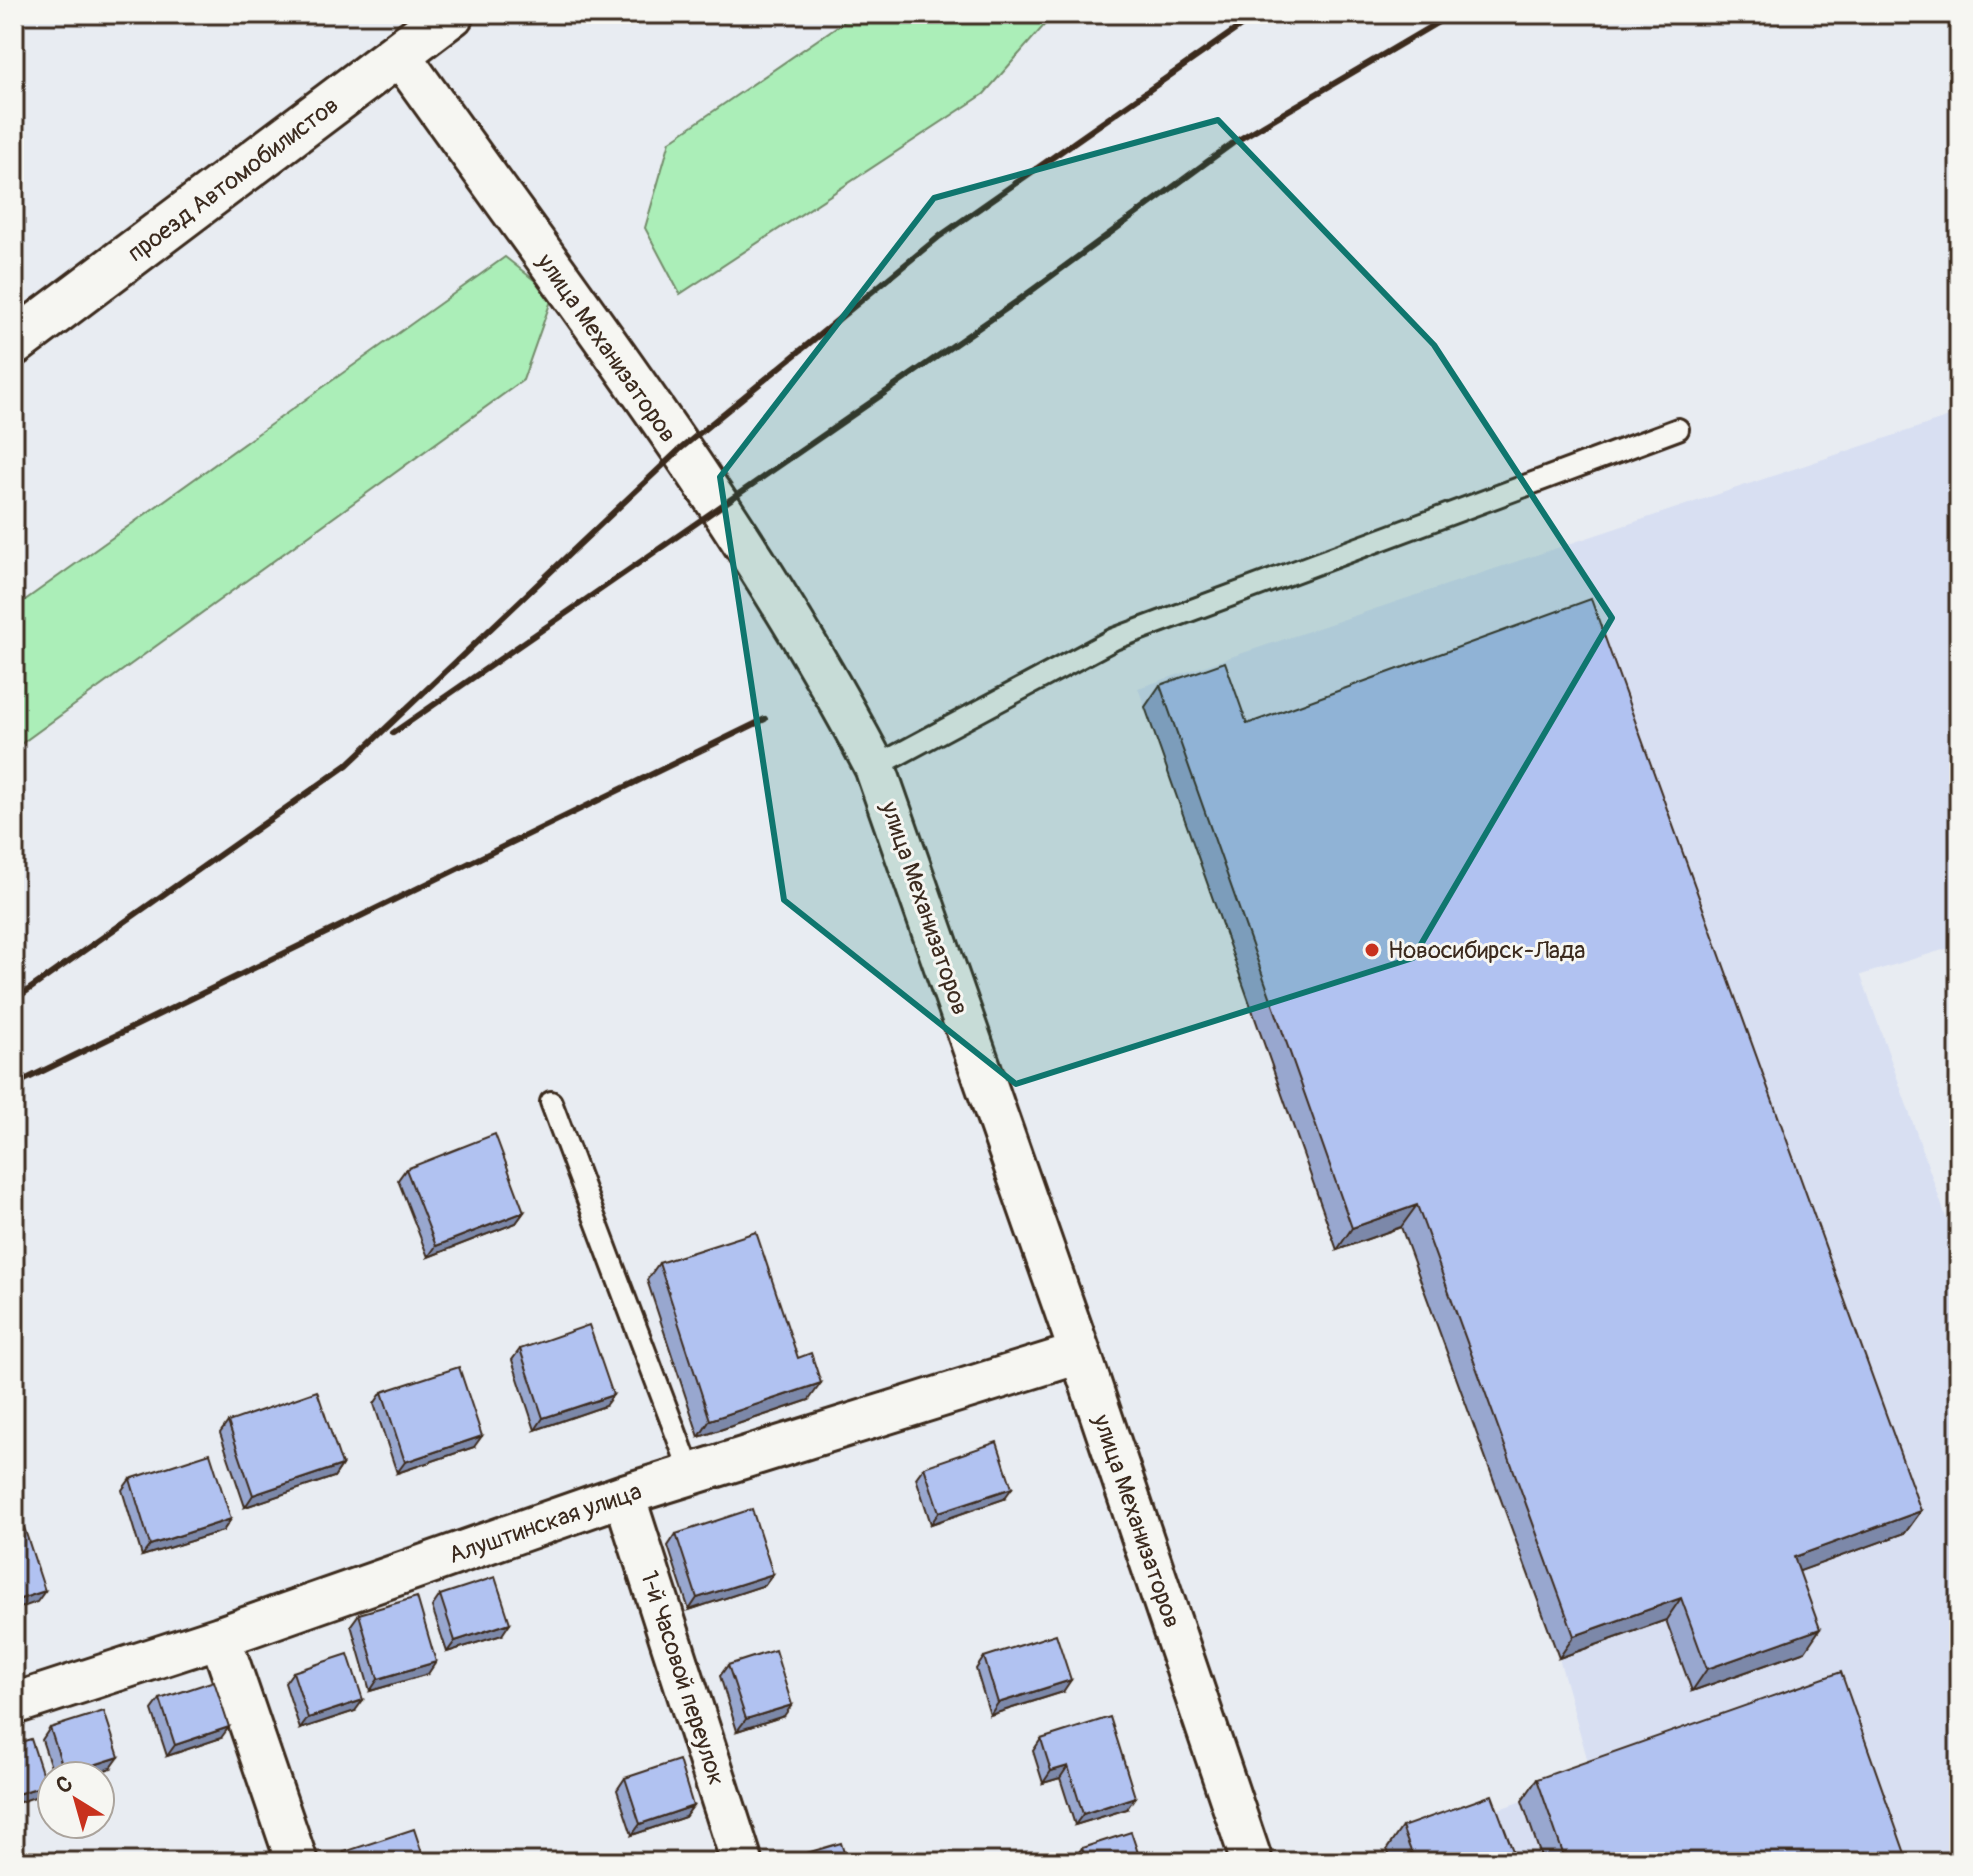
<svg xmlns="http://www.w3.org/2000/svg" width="1973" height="1876" font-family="Pangolin,sans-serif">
<rect width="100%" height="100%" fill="#e8ecf2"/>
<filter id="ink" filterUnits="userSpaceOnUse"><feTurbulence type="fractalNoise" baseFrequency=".0125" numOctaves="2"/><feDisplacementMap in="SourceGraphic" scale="16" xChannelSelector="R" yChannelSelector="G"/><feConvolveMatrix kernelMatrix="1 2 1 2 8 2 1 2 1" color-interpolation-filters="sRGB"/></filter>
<g filter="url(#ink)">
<path fill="#d8dff2" d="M 1949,417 L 1959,447 L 1959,945 L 1861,975 L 1959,1254 L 1959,1862 L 1392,1862 L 1477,1817 L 1592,1776 L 1559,1658 L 1401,1228 L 1337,1250 L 1138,688 Z"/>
<path fill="#abeeb8" stroke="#738c6b" stroke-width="2" d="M 855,14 L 1054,14 L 984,94 L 680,294 L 645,228 L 670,141 Z
M 505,257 L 553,295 L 523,380 L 14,749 L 14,608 Z"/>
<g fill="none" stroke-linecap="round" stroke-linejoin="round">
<defs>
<path id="lane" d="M 875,767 L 1114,639 L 1678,429
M 551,1102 L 692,1476"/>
<path id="street" d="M 399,54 C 563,285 743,515 875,767 L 1080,1353 L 1252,1862
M 624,1495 L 742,1862
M 220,1637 L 297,1862
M 14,1704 L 220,1637 L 624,1495 L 1080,1353"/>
<path id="secondary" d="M 14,343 L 451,14"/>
</defs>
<use href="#lane" stroke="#3b2a1e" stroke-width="26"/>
<use href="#street" stroke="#3b2a1e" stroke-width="46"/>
<use href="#secondary" stroke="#3b2a1e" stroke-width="50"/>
<use href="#lane" stroke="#f6f6f2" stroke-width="20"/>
<use href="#street" stroke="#f6f6f2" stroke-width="40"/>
<use href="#secondary" stroke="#f6f6f2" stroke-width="44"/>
<path stroke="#3b2a1e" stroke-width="6" d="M 393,733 L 1016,302 L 1233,143 L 1452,14
M 14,1000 L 347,765 L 679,450 L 940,236 L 1258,14
M 14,1085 L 765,719"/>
</g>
<path fill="#98a7cf" stroke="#3b2a1e" stroke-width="2" d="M 1160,685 L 1247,724 L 1921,1511 L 1905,1533 L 1799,1571 L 1805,1651 L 1692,1691 L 1666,1620 L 1559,1658 L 1401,1227 L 1337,1250 L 1145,707 Z
M 406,1169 L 524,1212 L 516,1223 L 428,1257 L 398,1180 Z
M 659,1263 L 809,1400 L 699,1437 L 647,1280 Z
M 520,1349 L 605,1406 L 535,1430 L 512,1360 Z
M 382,1392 L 474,1447 L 397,1473 L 374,1404 Z
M 228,1422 L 342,1465 L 334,1477 L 245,1507 L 220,1433 Z
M 924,1467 L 1004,1499 L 931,1524 L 916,1478 Z
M 130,1479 L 231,1519 L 223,1531 L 142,1556 L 122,1490 Z
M 676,1534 L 773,1574 L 765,1585 L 689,1610 L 668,1546 Z
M 440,1595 L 502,1635 L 447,1652 L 432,1607 Z
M 359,1614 L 428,1674 L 370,1691 L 351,1625 Z
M 984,1657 L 1063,1692 L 990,1715 L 976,1669 Z
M 728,1665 L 784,1716 L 737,1731 L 720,1676 Z
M 293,1672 L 355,1711 L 300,1729 L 285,1683 Z
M 160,1699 L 221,1738 L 167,1756 L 152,1710 Z
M 50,1728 L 111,1768 L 87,1776 L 54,1776 L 42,1740 Z
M 1041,1739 L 1127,1809 L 1075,1825 L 1060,1778 L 1043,1783 L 1033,1751 Z
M 625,1778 L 693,1806 L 685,1817 L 632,1835 L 617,1790 Z
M 1537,1779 L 1908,1862 L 1543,1862 L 1522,1801 Z
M 1402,1827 L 1517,1862 L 1392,1862 L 1387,1849 Z
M 1082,1848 L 1141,1862 L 1075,1862 L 1074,1859 Z
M 344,1852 L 425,1862 L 337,1862 Z"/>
<path fill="#7c88a9" stroke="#3b2a1e" stroke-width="2" d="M 1417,1205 L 1401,1227 L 1337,1250 L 1352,1228 Z
M 524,1212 L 516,1223 L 428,1257 L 436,1246 Z
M 821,1383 L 809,1400 L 699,1437 L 710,1420 Z
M 613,1395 L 605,1406 L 535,1430 L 543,1418 Z
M 482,1436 L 474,1447 L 397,1473 L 405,1462 Z
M 342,1465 L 334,1477 L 245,1507 L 253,1495 Z
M 1012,1488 L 1004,1499 L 931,1524 L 939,1512 Z
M 1921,1511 L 1905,1533 L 1778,1579 L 1794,1557 Z
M 231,1519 L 223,1531 L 142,1556 L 150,1545 Z
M 773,1574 L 765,1585 L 689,1610 L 697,1598 Z
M 45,1591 L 37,1602 L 14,1610 L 14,1601 Z
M 1681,1598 L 1666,1620 L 1559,1658 L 1574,1636 Z
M 510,1623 L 502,1635 L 447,1652 L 455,1641 Z
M 1820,1629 L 1805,1651 L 1692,1691 L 1707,1669 Z
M 436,1662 L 428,1674 L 370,1691 L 378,1679 Z
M 1071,1680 L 1063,1692 L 990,1715 L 998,1703 Z
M 363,1700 L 355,1711 L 300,1729 L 308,1718 Z
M 792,1705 L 784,1716 L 737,1731 L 746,1719 Z
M 229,1727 L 221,1738 L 167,1756 L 175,1745 Z
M 119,1757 L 111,1768 L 87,1776 L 64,1776 L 65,1774 Z
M 1068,1766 L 1060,1778 L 1043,1783 L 1051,1771 Z
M 46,1785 L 38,1796 L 14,1804 L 14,1795 Z
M 1135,1797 L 1127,1809 L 1075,1825 L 1083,1814 Z
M 693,1806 L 685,1817 L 632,1835 L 640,1824 Z"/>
<path fill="#b1c2f1" stroke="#3b2a1e" stroke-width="2" d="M 1591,599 L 1921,1511 L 1794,1557 L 1820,1629 L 1707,1669 L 1681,1598 L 1574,1636 L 1417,1205 L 1352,1228 L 1160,685 L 1225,662 L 1247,724 Z
M 495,1134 L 524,1212 L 436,1246 L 406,1169 Z
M 756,1232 L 798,1358 L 811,1353 L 821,1383 L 710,1420 L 659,1263 Z
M 589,1325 L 613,1395 L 543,1418 L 520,1349 Z
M 459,1367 L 482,1436 L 405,1462 L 382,1392 Z
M 317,1391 L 342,1465 L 253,1495 L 228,1422 Z
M 997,1442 L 1012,1488 L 939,1512 L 924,1467 Z
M 210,1453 L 231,1519 L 150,1545 L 130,1479 Z
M 752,1509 L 773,1574 L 697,1598 L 676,1534 Z
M 23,1524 L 45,1591 L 14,1601 L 14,1527 Z
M 495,1577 L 510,1623 L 455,1641 L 440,1595 Z
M 417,1597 L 436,1662 L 378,1679 L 359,1614 Z
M 1056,1634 L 1071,1680 L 998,1703 L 984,1657 Z
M 775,1650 L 792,1705 L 746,1719 L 728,1665 Z
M 348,1654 L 363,1700 L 308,1718 L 293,1672 Z
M 1841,1672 L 1908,1862 L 1566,1862 L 1537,1779 Z
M 214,1681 L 229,1727 L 175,1745 L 160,1699 Z
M 104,1711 L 119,1757 L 65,1774 L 50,1728 Z
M 1110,1717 L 1135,1797 L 1083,1814 L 1068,1766 L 1051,1771 L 1041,1739 Z
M 31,1739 L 46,1785 L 14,1795 L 14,1744 Z
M 679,1760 L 693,1806 L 640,1824 L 625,1778 Z
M 1492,1795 L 1517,1862 L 1415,1862 L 1402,1827 Z
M 414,1829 L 425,1862 L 348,1862 L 344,1852 Z
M 1131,1832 L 1141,1862 L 1087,1862 L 1082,1848 Z
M 841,1843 L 847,1862 L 787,1862 L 786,1859 Z"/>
</g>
<path fill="#0f766e" fill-opacity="0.2" stroke="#0f766e" stroke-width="6" stroke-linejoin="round" d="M 1218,120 L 1434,345 L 1612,618 L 1413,958 L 1016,1084 L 784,900 L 720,477 L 934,198 Z"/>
<circle fill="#c8321e" stroke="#f6f6f2" stroke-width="3" cx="1372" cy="950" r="8"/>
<g text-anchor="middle" stroke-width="6" stroke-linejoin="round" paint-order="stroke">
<g font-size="24" fill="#3b2a1e" stroke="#f6f6f2">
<text transform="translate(233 179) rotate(-37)" y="8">проезд Автомобилистов</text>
<text transform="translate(607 348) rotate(55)" y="8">улица Механизаторов</text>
<text transform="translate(925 908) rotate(71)" y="8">улица Механизаторов</text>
<text transform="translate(1137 1521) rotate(71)" y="8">улица Механизаторов</text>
<text transform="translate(545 1523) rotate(-19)" y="8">Алуштинская улица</text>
<text transform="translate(683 1678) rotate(72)" y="8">1-й Часовой переулок</text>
</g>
<g font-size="24" fill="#3b2a1e" stroke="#f6f6f2" text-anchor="start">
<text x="1388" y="958">Новосибирск-Лада</text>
</g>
</g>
<rect width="1973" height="1876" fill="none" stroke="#f6f6f2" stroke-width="48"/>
<rect x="24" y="24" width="1925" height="1828" fill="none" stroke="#3b2a1e" stroke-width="3" filter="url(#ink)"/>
<g transform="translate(76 1800) rotate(323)"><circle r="38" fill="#f6f6f2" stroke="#aba49d" stroke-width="2"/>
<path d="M0-6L14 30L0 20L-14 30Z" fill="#c8321e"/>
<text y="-12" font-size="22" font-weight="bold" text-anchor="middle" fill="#3b2a1e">С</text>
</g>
</svg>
